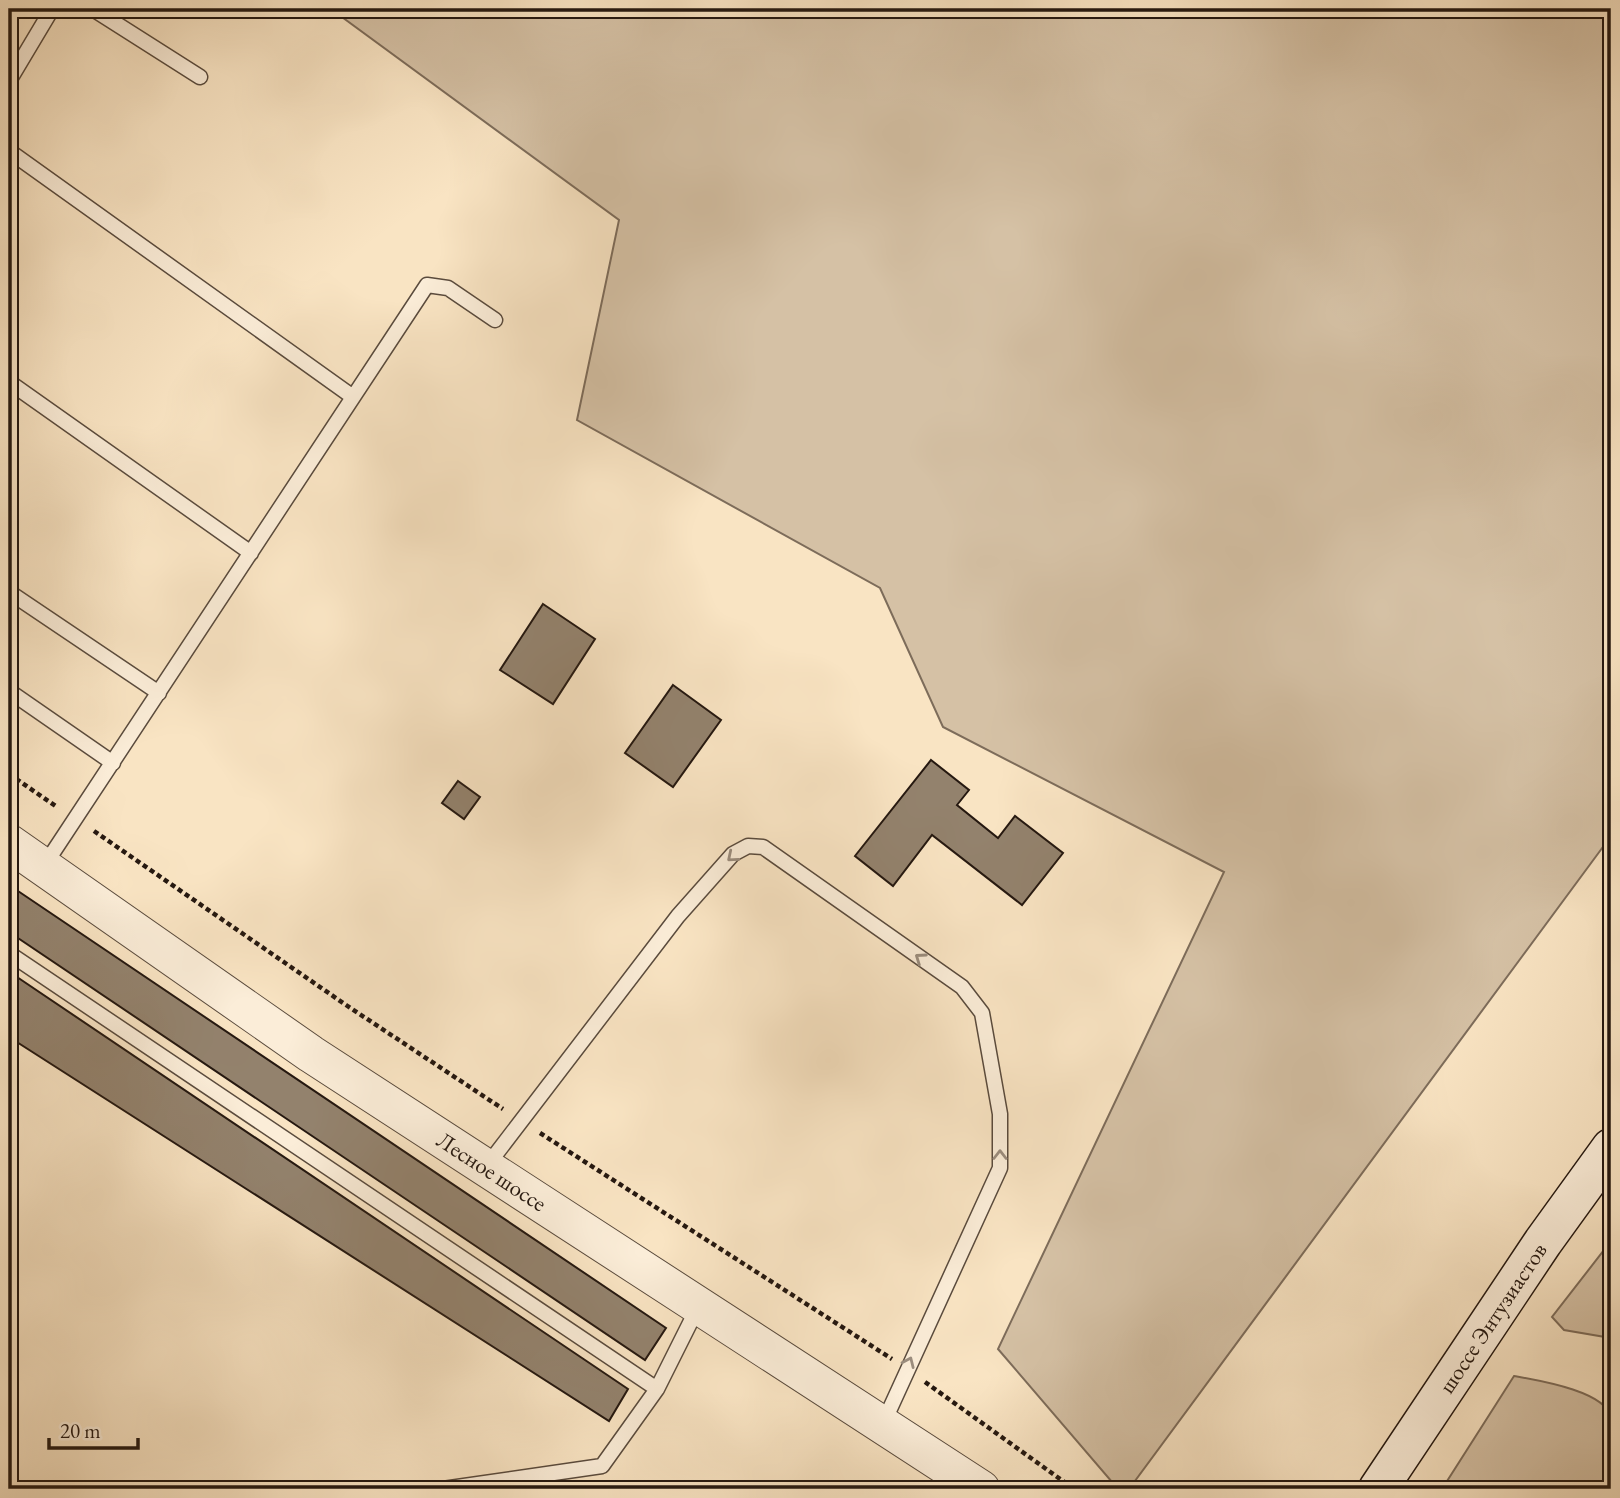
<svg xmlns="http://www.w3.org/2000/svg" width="1620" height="1498" font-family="'EB Garamond',serif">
<rect width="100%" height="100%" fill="#f9e4c3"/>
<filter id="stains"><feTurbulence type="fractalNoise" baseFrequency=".00286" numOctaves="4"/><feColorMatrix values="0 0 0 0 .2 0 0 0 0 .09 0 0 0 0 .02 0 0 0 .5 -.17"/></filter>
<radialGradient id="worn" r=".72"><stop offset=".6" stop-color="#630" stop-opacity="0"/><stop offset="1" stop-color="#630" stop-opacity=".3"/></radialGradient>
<path fill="#d5c1a5" stroke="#7d6c5a" stroke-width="2" d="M 331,9 L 1611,9 L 1611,836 L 1129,1489 L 1118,1489 L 998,1349 L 1224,872 L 943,727 L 880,588 L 577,420 L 619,220 Z
M 1611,1241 L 1611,1338 L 1564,1330 L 1552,1317 Z
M 1514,1376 C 1536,1380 1607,1391 1611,1418 C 1615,1440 1611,1466 1611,1489 L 1442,1489 Z"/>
<path fill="#93826d" stroke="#251810" stroke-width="2" d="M 543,604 L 595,639 L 553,704 L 500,670 Z
M 673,685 L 721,720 L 673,787 L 625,753 Z
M 931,760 L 969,790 L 957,805 L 998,838 L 1015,816 L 1063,853 L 1022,905 L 932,835 L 893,886 L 855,856 Z
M 458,781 L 480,797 L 464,819 L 442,803 Z
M 15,889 L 666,1328 L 645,1360 L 9,932 L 9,898 Z
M 14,975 L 628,1389 L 609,1421 L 9,1037 L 9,983 Z"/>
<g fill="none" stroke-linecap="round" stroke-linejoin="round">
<defs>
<path id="service" d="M 93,9 L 200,77
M 9,81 L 52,9
M 9,151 L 353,397
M 9,382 L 251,553
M 9,592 L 159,693
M 9,691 L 113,763
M 44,866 L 427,285 L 448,288 L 495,320
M 9,956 L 10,954 L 657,1389 L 699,1305
M 486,1167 L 678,916 L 733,854 L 748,846 L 763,847 L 962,987 L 982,1013 L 1000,1114 L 1000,1168 L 883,1424
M 443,1489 L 602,1466 L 657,1389"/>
<g id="tertiary">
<path id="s1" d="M 9,843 L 311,1054 L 981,1489"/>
</g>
<g id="secondary">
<path id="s2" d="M 1378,1489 L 1543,1242 L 1611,1148"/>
</g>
</defs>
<use href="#service" stroke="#5a4b3d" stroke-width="17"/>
<use href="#tertiary" stroke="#5a4b3d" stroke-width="39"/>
<use href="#secondary" stroke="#251810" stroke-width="41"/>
<path stroke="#251810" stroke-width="4.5" stroke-dasharray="5 3.5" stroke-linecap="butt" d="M 9,774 L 57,807
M 94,831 L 346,1005 L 503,1109
M 540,1133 L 892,1359
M 925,1382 L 1074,1489"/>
<use href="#service" stroke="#fbedd8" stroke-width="14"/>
<use href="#tertiary" stroke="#fbedd8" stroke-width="37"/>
<use href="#secondary" stroke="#fbedd8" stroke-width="38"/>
</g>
<defs><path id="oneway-chevron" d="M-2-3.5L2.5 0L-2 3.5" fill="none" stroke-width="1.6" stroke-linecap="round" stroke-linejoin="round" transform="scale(1.75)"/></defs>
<g stroke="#9b8d7e">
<use href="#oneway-chevron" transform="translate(732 857) rotate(140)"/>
<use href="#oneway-chevron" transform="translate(920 958) rotate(-145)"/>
<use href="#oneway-chevron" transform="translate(1000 1155) rotate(-90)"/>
<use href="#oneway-chevron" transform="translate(909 1362) rotate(-66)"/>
</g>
<g text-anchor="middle" stroke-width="6" stroke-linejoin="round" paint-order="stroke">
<g font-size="23" fill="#251810" stroke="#fbedd8">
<text dy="8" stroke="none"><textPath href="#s1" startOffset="584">Лесное шоссе</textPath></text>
<text dy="8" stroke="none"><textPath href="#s2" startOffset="206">шоссе Энтузиастов</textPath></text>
</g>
</g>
<rect width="1620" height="1498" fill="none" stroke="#f9e4c3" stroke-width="35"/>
<rect x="10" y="10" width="1599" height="1477" fill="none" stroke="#251810" stroke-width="3.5"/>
<rect x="18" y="18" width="1585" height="1463" fill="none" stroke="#251810" stroke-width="2"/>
<path d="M49 1438v10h89v-10" fill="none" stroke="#251810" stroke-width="3.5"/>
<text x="60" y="1438" font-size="21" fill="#251810" stroke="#fbedd8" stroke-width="5" paint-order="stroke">20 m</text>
<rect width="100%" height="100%" filter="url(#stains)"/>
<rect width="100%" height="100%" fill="url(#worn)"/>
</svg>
